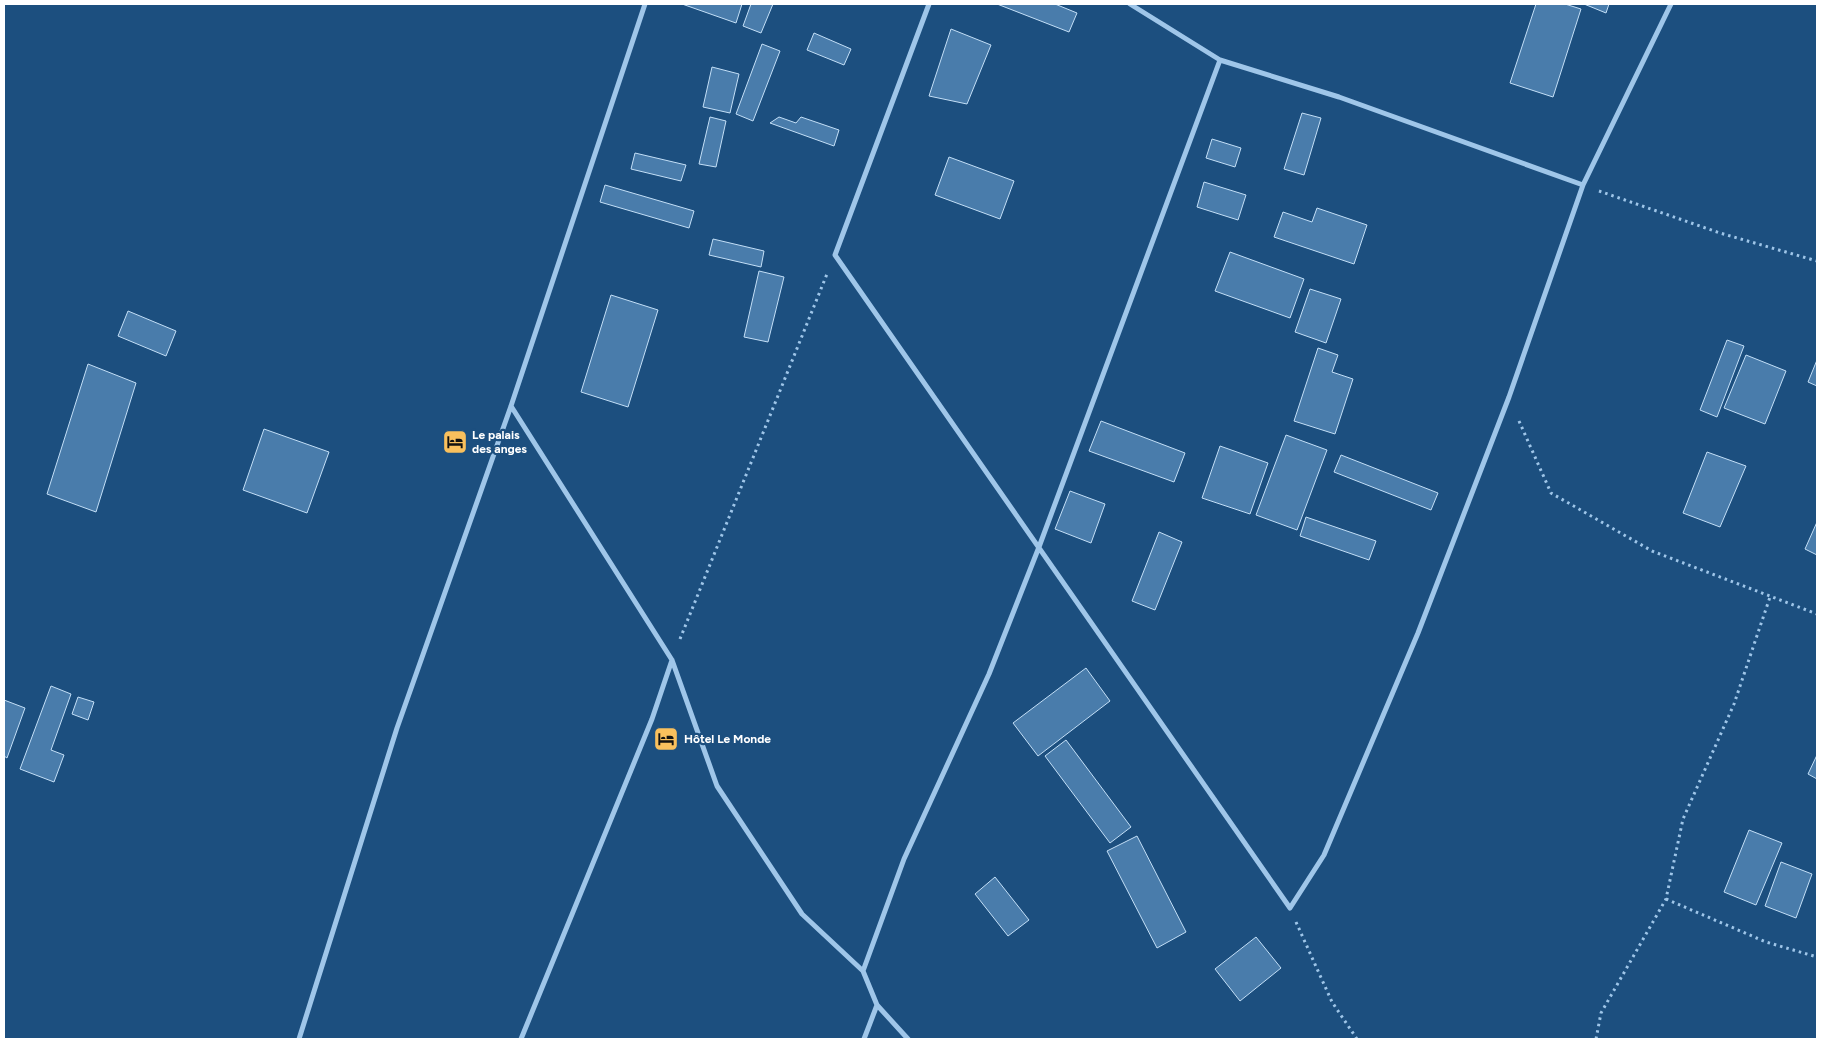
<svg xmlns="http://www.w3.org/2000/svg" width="1821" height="1043" font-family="Figtree,sans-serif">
<rect width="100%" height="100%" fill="#1c4f7f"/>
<path fill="#497cab" stroke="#c3dff7" d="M 682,4 L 742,4 L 736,23 Z
M 751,4 L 773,4 L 761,33 L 743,26 Z
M 997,4 L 1055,4 L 1077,13 L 1069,32 Z
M 1536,4 L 1565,4 L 1581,9 L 1553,97 L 1510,83 Z
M 1584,4 L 1609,4 L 1606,13 Z
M 951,29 L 991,45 L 967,104 L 929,96 Z
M 814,33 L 851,49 L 844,65 L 807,50 Z
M 762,44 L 780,51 L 753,121 L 736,114 Z
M 712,67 L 739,74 L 730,113 L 703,107 Z
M 1302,113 L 1321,118 L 1304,175 L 1284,169 Z
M 710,117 L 726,121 L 716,167 L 699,164 Z
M 779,117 L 796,123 L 801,117 L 839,130 L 834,146 L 770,123 Z
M 1212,139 L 1241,148 L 1235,167 L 1206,158 Z
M 635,153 L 686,165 L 681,181 L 631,169 Z
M 949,157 L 1014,181 L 1000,219 L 935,195 Z
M 1204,182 L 1246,195 L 1238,220 L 1197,207 Z
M 605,185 L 694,211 L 689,228 L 600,202 Z
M 1317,208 L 1367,225 L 1354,264 L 1274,237 L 1283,212 L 1312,222 Z
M 713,239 L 764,251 L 761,267 L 709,255 Z
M 1230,252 L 1304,279 L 1290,318 L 1215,291 Z
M 759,271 L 784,277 L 768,342 L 744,337 Z
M 1310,289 L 1341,299 L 1326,343 L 1295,332 Z
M 611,295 L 658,310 L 628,407 L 581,392 Z
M 128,311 L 176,331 L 166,356 L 118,336 Z
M 1727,340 L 1744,346 L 1717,417 L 1700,410 Z
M 1318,348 L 1338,355 L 1332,372 L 1353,379 L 1335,434 L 1294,421 Z
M 1746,355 L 1786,371 L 1765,424 L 1724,408 Z
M 1817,360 L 1817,386 L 1808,382 Z
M 88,364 L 136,383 L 96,512 L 47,494 Z
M 1101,421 L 1185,453 L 1174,482 L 1089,451 Z
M 264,429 L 329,452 L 307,513 L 243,490 Z
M 1286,435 L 1327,450 L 1297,530 L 1256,515 Z
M 1220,446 L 1268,463 L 1250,514 L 1202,498 Z
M 1707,452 L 1746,466 L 1720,527 L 1683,513 Z
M 1341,455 L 1438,493 L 1431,510 L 1334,472 Z
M 1070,491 L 1105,504 L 1091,543 L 1055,529 Z
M 1306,517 L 1376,541 L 1369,560 L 1300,536 Z
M 1817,522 L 1817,555 L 1805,549 Z
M 1159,532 L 1182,542 L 1155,610 L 1132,601 Z
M 1086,668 L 1110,701 L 1038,756 L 1013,723 Z
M 51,686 L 71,694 L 51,750 L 64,755 L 54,782 L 20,769 Z
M 78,697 L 94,702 L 88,720 L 72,714 Z
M 4,700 L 25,708 L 7,758 L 4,756 Z
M 1066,740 L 1131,827 L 1110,843 L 1045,756 Z
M 1817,755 L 1817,779 L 1808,774 Z
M 1749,830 L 1782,843 L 1756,905 L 1724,892 Z
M 1137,836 L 1186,932 L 1157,948 L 1107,851 Z
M 1781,862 L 1812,874 L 1796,918 L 1765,906 Z
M 995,877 L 1029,920 L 1008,936 L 975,894 Z
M 1256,937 L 1281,968 L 1240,1001 L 1215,969 Z"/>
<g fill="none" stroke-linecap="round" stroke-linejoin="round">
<path stroke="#9fc6e9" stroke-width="3" stroke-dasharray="2.5 4" stroke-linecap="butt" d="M 1599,191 L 1720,233 L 1817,261
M 1519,421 L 1551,493 L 1652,551 L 1817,614
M 680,639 L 827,274
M 1666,899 L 1766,942 L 1817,957
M 1296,922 L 1332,1002 L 1357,1039
M 1596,1039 L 1601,1013 L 1666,899 L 1683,819 L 1734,704 L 1770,597"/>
<path stroke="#9fc6e9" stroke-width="5" d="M 929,4 L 835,255 L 1290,908 L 1324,855 L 1418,633 L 1509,397 L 1583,185 L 1339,97 L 1220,60 L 1130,4
M 1583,185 L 1671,4
M 511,406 L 672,660 L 717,786 L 802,914 L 863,971 L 877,1005 L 908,1039
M 863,971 L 904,859 L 989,674 L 1039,547 L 1220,60
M 299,1039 L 397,728 L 511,406 L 645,4
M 521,1039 L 652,719 L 672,660
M 864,1039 L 877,1005"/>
</g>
<defs>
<symbol id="hotel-square" viewBox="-11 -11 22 22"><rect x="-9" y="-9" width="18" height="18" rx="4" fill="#f9c05d" stroke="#1c4f7f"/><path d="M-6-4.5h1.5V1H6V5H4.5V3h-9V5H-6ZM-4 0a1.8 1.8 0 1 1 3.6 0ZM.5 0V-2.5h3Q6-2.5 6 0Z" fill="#111"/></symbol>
</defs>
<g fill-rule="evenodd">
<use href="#hotel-square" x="441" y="428" width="28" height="28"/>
<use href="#hotel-square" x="652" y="725" width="28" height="28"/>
</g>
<g text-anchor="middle" stroke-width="4.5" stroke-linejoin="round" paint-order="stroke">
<g font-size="12" font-weight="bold" fill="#fff" stroke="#1c4f7f" text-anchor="start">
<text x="472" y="439">Le palais<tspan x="472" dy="14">des anges</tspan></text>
<text x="684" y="743">Hôtel Le Monde</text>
</g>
</g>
<rect width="1821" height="1043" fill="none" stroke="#ffffff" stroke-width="10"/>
</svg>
